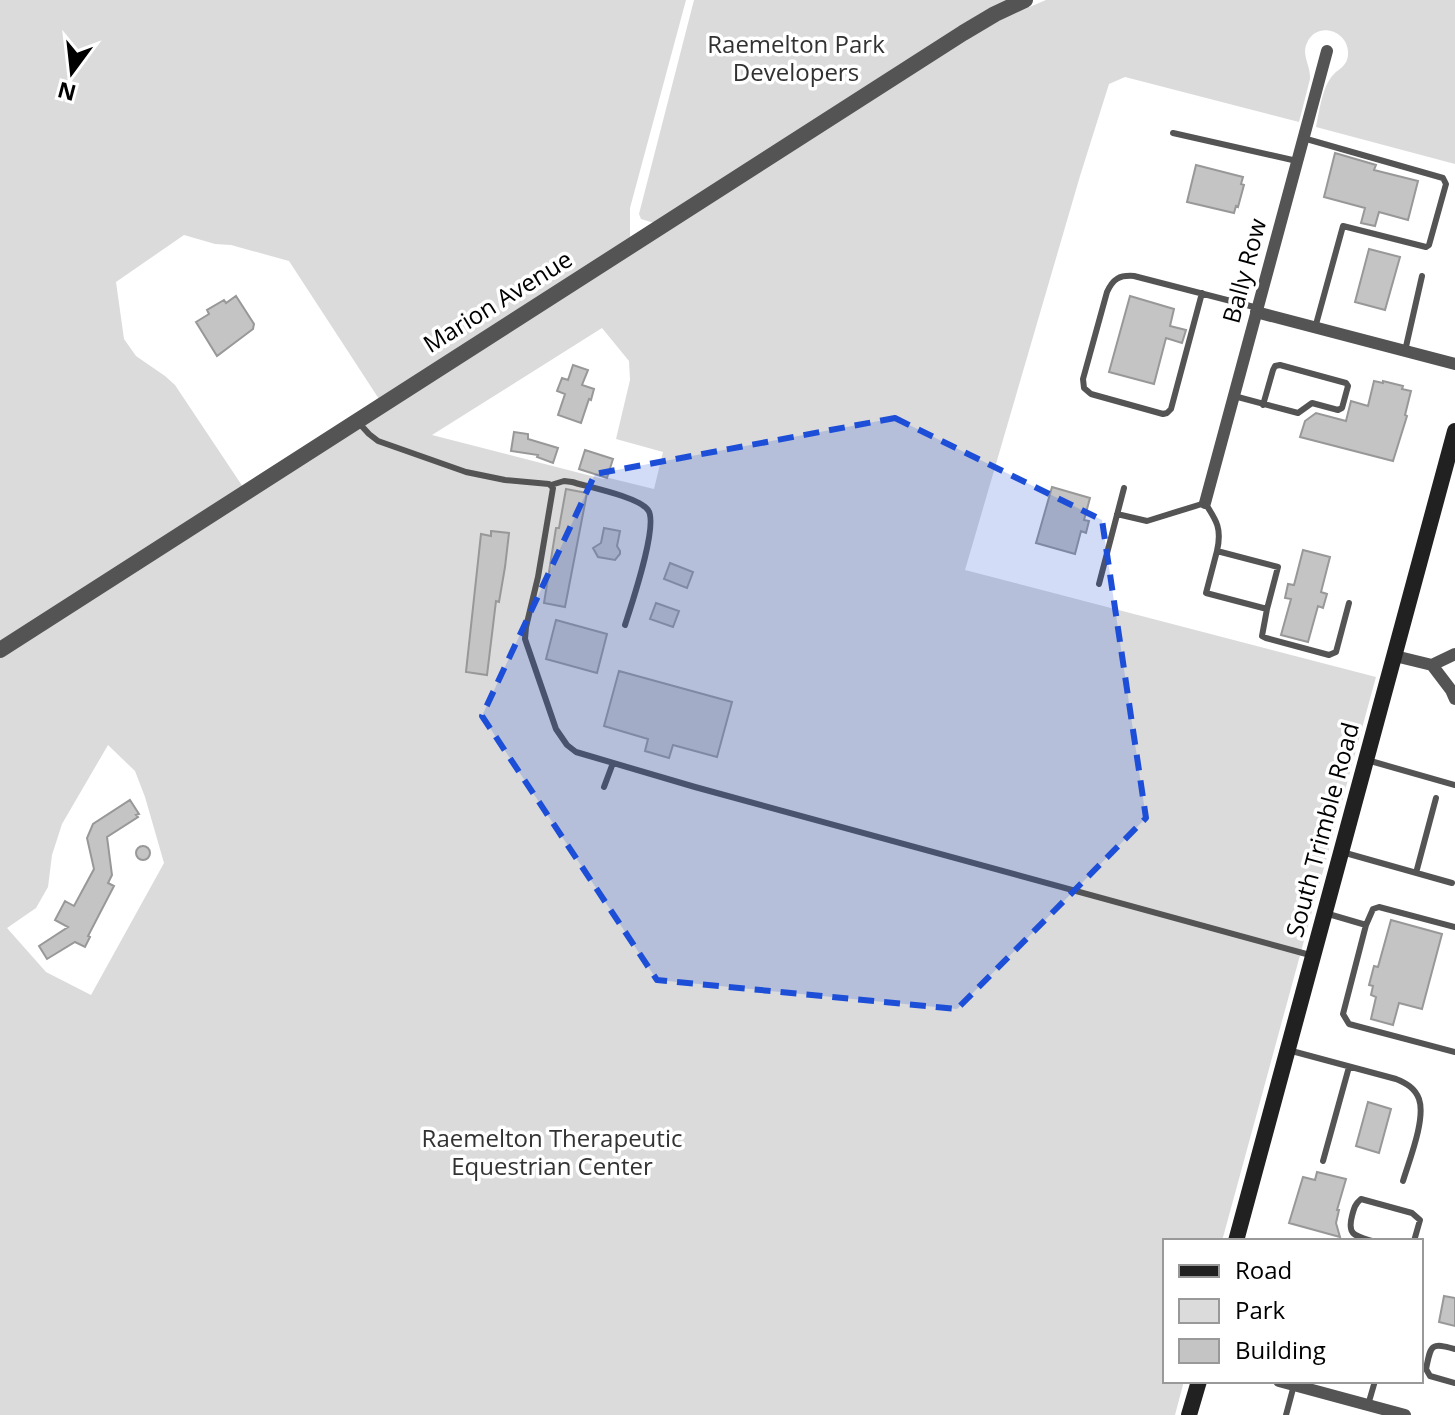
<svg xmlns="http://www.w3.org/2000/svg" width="1455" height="1415" font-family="'Open Sans',sans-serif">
<rect width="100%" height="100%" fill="#fff"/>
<path fill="#dbdbdb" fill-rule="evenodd" d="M 0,0 L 686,0 L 630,208 L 630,238 L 379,399 L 289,261 L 231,245 L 215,244 L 184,235 L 116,282 L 124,339 L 136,356 L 165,376 L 175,385 L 243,487 L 0,643 Z
M 694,0 L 1008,0 L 654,223 L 641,219 L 639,214 Z
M 1046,0 L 1455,0 L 1455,164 L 1316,127 C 1319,113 1322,90 1330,79 C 1336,69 1347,68 1348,55 C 1350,31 1317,20 1307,43 C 1301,55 1311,66 1310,79 L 1299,122 L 1125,77 L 1109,84 L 1080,176 L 965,570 L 1376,677 L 1222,1241 L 1165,1241 L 1165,1381 L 1184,1381 L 1175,1415 L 0,1415 L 0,658 L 958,44 L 1008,16 ZM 602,328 L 629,361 L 630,380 L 616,439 L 663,452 L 654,489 L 609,478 L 603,479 L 432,435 ZM 108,745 L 135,771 L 145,797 L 164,863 L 91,995 L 46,972 L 7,928 L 36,908 L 48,887 L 52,855 L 62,824 Z"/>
<path fill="#c4c4c4" stroke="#989898" stroke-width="2" d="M 1335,153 L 1376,165 L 1374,170 L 1418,181 L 1408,220 L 1379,212 L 1375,226 L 1361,223 L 1365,208 L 1324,197 Z
M 1196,165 L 1243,177 L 1241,184 L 1244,185 L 1238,207 L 1236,206 L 1234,213 L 1187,202 Z
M 1369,249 L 1400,257 L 1385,310 L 1355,302 Z
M 236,296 L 254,324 L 253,329 L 217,356 L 196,322 L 209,314 L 207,310 L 224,300 L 226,303 Z
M 1130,296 L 1174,309 L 1170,326 L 1186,330 L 1182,343 L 1166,338 L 1154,384 L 1109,372 Z
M 573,365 L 588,370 L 582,385 L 594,389 L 591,400 L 589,399 L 581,423 L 558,415 L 565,394 L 557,391 L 562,378 L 568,380 Z
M 1374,381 L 1383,383 L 1383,381 L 1403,386 L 1402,389 L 1411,391 L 1405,415 L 1407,416 L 1393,461 L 1300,437 L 1305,421 L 1316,413 L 1346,421 L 1351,401 L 1368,406 Z
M 514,432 L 528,434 L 528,439 L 558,448 L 553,463 L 537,457 L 538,455 L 511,451 Z
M 585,450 L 613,459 L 607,478 L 579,469 Z
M 1052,487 L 1090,498 L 1084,520 L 1089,521 L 1086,533 L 1081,531 L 1075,554 L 1036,543 Z
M 566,489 L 587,493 L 565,607 L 544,603 L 556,528 L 559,528 Z
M 604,528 L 620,531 L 617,546 L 620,551 L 620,554 L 615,560 L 598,557 L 593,548 L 601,543 Z
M 491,531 L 509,533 L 505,567 L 499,602 L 496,601 L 487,675 L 466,672 L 481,534 L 491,536 Z
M 1303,550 L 1330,557 L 1321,592 L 1327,594 L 1323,608 L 1318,606 L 1308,642 L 1281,635 L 1291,599 L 1285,598 L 1288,584 L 1294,585 Z
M 670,563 L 693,572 L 687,588 L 664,579 Z
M 656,603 L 679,611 L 673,627 L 650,619 Z
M 556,620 L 607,634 L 597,673 L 546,659 Z
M 619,671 L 732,702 L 717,757 L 673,745 L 669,758 L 645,751 L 648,739 L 604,726 Z
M 130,800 L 139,814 L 136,815 L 138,817 L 107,837 L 112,875 L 108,883 L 114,886 L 88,936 L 90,937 L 85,947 L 75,942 L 47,959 L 39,946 L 68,927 L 55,920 L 65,901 L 74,906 L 94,869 L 87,838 L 93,824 Z
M136 853a7 7 0 1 1 14 0a7 7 0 1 1-14 0Z
M 1391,920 L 1442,934 L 1422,1009 L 1399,1003 L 1393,1025 L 1371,1019 L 1376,997 L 1371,995 L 1373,986 L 1369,985 L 1374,966 L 1378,967 Z
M 1368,1102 L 1391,1109 L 1379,1153 L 1356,1146 Z
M 1317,1172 L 1346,1179 L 1337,1210 L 1339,1210 L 1336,1223 L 1340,1237 L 1289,1223 L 1303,1177 L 1315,1180 Z
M 1444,1296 L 1455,1298 L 1455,1326 L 1439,1322 Z"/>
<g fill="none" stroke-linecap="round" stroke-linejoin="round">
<path stroke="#545454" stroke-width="6" d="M 1173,133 L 1297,161
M 1303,138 L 1443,178 L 1446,184 L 1429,245 L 1426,247 L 1343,226 L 1315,328
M 1202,293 L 1171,409 L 1167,413 L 1163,414 L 1091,394 L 1084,388 L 1083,379 L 1107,292 C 1113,279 1119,275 1134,276 L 1258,308
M 1405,351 L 1422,276
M 1234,396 L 1298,413 L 1312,403 L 1338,410 L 1342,408 L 1348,386 L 1346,383 L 1280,365 L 1275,366 L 1273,370 L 1263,405
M 358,422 L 369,434 L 378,441 L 466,472 L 505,480 L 549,484 L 553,488 L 538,577 L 526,627 L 525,639 L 556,729 L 567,745 L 576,752 L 695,787 L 1310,955
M 551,485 L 564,481 L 572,482 C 589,487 639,497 648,510 C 659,524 631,606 625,625
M 1117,514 L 1147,521 L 1205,503 C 1217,521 1222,529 1217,551 L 1278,567 L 1267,609 L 1206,593 L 1217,551
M 1099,584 L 1124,488
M 1267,609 L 1262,636 L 1266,638 L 1329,655 L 1336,652 L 1349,603
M 1367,760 L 1455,785
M 604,787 L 613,763
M 1342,852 L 1452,883
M 1416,873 L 1436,798
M 1325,913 L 1366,925
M 1455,927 L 1379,907 L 1373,909 L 1366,925 L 1343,1014 L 1349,1024 L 1455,1052
M 1288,1050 L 1396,1079 C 1406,1083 1415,1088 1419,1099 C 1426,1119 1409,1161 1403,1181
M 1323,1161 L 1349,1067
M 1372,1241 C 1355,1236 1347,1235 1352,1216 C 1354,1208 1355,1204 1361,1199 L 1412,1213 L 1420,1220 L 1414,1241
M 1455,1349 C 1430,1342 1431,1345 1426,1369 L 1430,1376 L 1455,1383
M 1368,1405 L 1375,1381
M 1286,1415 L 1294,1385"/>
<path stroke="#545454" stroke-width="12" d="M 1256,312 L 1455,364
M 1205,503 L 1327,51
M 1395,656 L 1432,665 L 1451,690 L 1455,699
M 1432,665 L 1455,654
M 1279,1381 L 1405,1415"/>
<path stroke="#545454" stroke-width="16" d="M 0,650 L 963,33 L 995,14 L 1025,0"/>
<path stroke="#212121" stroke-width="16" d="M 1236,1241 L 1455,431
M 1189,1415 L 1199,1381"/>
</g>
<path fill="#1d4ed8" fill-opacity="0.2" stroke="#1d4ed8" stroke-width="6" stroke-dasharray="16 10" stroke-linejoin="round" d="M 895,418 L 1102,520 L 1146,818 L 957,1009 L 657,980 L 482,716 L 595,474 Z"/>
<g text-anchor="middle" stroke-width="7" stroke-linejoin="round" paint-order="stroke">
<g font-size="24" fill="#323232" stroke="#fff">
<text x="796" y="53">Raemelton Park<tspan x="796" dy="28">Developers</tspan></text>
<text x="552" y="1147">Raemelton Therapeutic<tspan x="552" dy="28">Equestrian Center</tspan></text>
</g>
<g font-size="24" fill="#000" stroke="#fff">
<text transform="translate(1245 271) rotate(-75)" y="8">Bally Row</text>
<text transform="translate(498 302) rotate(-32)" y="8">Marion Avenue</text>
<text transform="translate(1323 830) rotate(-75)" y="8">South Trimble Road</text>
</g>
</g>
<rect x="1163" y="1239" width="260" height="144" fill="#ffffff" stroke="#999999" stroke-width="2"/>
<rect x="1179" y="1265" width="40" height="12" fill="#212121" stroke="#999999" stroke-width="2"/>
<text x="1235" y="1279" font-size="24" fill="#000000">Road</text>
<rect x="1179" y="1299" width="40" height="24" fill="#dbdbdb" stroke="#999999" stroke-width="2"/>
<text x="1235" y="1319" font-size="24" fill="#000000">Park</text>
<rect x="1179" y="1339" width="40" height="24" fill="#c4c4c4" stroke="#999999" stroke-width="2"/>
<text x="1235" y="1359" font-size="24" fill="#000000">Building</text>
<g transform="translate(72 72) rotate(195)" stroke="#ffffff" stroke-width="6" paint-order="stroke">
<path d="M0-6L14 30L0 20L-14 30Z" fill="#000000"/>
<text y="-12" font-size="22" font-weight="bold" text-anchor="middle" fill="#000000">N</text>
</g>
</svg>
